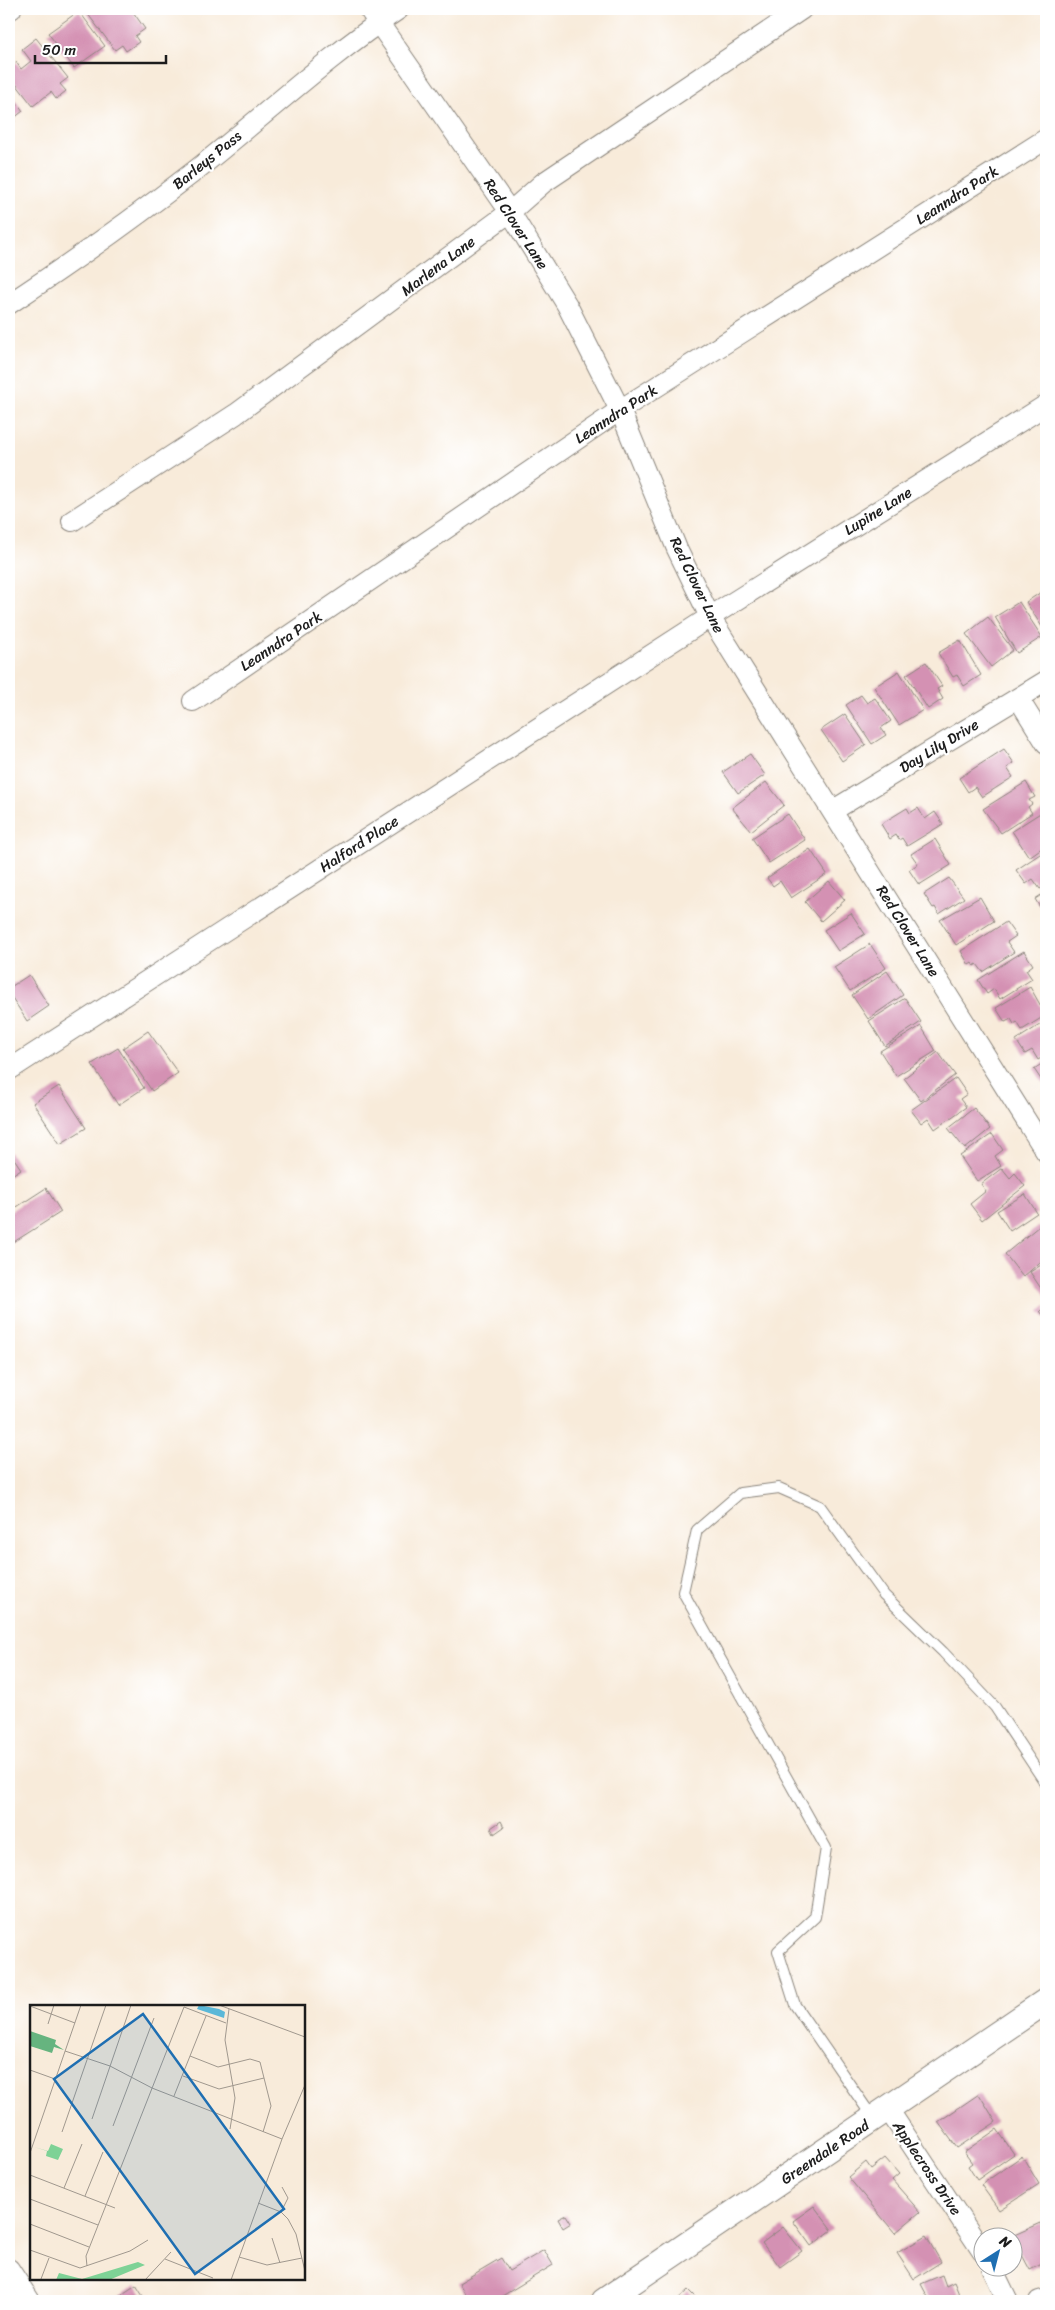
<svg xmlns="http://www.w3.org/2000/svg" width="1055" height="2310" font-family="Sriracha,sans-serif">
<rect width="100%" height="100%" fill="#fff"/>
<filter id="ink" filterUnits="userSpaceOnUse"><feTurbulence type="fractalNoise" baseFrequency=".02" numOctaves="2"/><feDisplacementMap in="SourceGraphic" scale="10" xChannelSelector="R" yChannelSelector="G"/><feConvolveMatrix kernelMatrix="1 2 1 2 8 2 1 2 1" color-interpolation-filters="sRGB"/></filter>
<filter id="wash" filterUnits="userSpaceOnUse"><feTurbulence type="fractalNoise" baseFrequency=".0096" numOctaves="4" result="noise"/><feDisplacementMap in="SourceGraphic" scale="20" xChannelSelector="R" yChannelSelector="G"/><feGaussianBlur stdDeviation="1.12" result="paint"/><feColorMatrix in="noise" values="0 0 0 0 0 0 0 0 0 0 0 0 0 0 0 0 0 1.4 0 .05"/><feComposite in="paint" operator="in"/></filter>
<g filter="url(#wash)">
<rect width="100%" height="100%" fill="#f8ebda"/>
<g id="blocks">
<path fill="#d491b3" d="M 84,9 L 131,9 L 145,29 L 135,36 L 139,42 L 126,51 L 122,45 L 115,50 Z
M 79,11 L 105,46 L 74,68 L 48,33 Z
M 36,38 L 68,78 L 60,84 L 66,91 L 56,99 L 51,92 L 33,106 L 9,75 L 9,68 L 16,62 L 21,69 L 31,61 L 22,49 Z
M 9,91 L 23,111 L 13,119 L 15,122 L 9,127 Z
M 1046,589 L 1046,633 L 1026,602 Z
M 1019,602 L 1042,637 L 1017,653 L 995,617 Z
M 988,617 L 1013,650 L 991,667 L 966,634 Z
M 960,640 L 981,675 L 964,686 L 957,675 L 953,677 L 938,653 Z
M 926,662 L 942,686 L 937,689 L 943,699 L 928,709 L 906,675 Z
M 899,671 L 923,710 L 899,725 L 874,687 Z
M 861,695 L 867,703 L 875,698 L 891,721 L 881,728 L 886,735 L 872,744 L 846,705 Z
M 845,714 L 866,745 L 842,761 L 821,730 Z
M 1004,749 L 1014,763 L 1007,768 L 1013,777 L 982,797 L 975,787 L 968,792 L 959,778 Z
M 750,754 L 765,775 L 738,793 L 723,772 Z
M 766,782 L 784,805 L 751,831 L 732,808 Z
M 1026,782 L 1035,797 L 1029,800 L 1032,804 L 1028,807 L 1032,813 L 1001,833 L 983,809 Z
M 907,808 L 910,813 L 918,808 L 925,819 L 935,812 L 943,824 L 907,846 L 902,838 L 899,840 L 896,835 L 890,839 L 881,824 Z
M 1045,810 L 1046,836 L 1044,838 L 1046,845 L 1029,857 L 1012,831 Z
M 788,814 L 805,840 L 769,863 L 752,838 Z
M 935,839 L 951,865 L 919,885 L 909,870 L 918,864 L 911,854 Z
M 810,849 L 827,874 L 791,898 L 780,881 L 773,886 L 767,878 Z
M 1046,850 L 1046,885 L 1040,889 L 1033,879 L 1026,884 L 1016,870 Z
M 949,878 L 964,898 L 939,914 L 935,907 L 933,908 L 924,894 Z
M 829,881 L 845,900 L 821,921 L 805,902 Z
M 1046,892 L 1046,912 L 1044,914 L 1035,899 Z
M 980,897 L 994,921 L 956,945 L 940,920 Z
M 851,913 L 865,934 L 838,951 L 824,930 Z
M 1006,922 L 1016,936 L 1007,942 L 1014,952 L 983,972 L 977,964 L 974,966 L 972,963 L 969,965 L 961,951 Z
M 870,944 L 886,968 L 850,991 L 834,967 Z
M 1024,951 L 1033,965 L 1026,970 L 1032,979 L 1000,999 L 994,989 L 987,994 L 978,980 Z
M 887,971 L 903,995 L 868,1019 L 852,995 Z
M 29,975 L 49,1006 L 27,1021 L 9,993 L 9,988 Z
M 1030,987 L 1046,1015 L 1022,1030 L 1017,1022 L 1014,1024 L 1011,1019 L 1005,1022 L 996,1008 Z
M 905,998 L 921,1022 L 885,1046 L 869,1021 Z
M 1046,1021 L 1046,1055 L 1038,1060 L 1032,1050 L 1025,1054 L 1016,1040 Z
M 921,1026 L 936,1051 L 896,1076 L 880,1051 Z
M 148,1031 L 178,1073 L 152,1091 L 123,1048 Z
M 118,1048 L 144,1088 L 118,1105 L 92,1064 Z
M 938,1052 L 955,1075 L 921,1101 L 904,1078 Z
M 1046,1061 L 1046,1087 L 1034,1069 Z
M 956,1078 L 967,1094 L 960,1099 L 966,1107 L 935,1129 L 928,1118 L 921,1123 L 911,1110 Z
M 59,1086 L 86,1128 L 60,1144 L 33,1103 Z
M 974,1108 L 990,1129 L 965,1149 L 948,1128 Z
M 992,1134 L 1003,1150 L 995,1156 L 1001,1166 L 977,1181 L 960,1156 Z
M 9,1151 L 21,1169 L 9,1177 Z
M 1002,1168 L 1010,1178 L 1015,1173 L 1025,1186 L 982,1220 L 970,1204 L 986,1191 L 981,1184 Z
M 46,1188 L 61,1212 L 9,1245 L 9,1212 Z
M 1025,1194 L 1037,1213 L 1010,1231 L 997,1211 Z
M 1039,1226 L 1046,1235 L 1046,1257 L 1023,1277 L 1005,1254 Z
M 1046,1262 L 1046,1296 L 1030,1272 Z
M 1046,1306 L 1046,1319 L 1040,1311 Z
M 501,1821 L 504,1827 L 494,1834 L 491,1828 Z
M 979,2094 L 996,2122 L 957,2148 L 938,2122 Z
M 997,2129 L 1014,2154 L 977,2180 L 968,2166 L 972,2163 L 964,2152 Z
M 1022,2156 L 1039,2184 L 999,2210 L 981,2185 Z
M 885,2158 L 899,2174 L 892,2180 L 920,2212 L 895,2233 L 848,2177 L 866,2162 L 871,2169 Z
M 814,2206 L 832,2230 L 811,2246 L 793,2221 Z
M 566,2215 L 571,2223 L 563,2228 L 558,2219 Z
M 1041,2223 L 1046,2232 L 1046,2262 L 1030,2270 L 1012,2236 Z
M 783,2227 L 802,2251 L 780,2267 L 762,2243 Z
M 926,2236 L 941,2262 L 914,2279 L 897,2253 Z
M 544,2250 L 553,2265 L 494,2301 L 469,2301 L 459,2283 L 501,2258 L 509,2271 Z
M 942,2275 L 946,2286 L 954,2282 L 961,2299 L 954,2301 L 930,2301 L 921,2284 Z
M 136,2285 L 146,2301 L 112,2301 Z
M 688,2290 L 699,2301 L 676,2301 Z"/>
</g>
</g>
<g filter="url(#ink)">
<use href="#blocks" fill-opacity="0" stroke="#8a847b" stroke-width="1"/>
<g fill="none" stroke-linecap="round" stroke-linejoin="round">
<defs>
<path id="service" d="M 873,2118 L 795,2005 L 778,1951 L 815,1917 L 826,1848 L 683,1592 L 697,1530 L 740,1493 L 779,1488 L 820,1506 L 884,1595 L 943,1652 L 995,1707 L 1046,1784"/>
<path id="minor" d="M 369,9 L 510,212 L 567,305 L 620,410 L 677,549 L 710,617 L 1046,1152
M 9,10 L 11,9
M 9,304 C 71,263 132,220 191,174 C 261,119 325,58 399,9
M 72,521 L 236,414 L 510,212 L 543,183 L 802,9
M 1018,698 L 1046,743
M 193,701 L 620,410 L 1046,139
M 832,811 L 1046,681
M 9,1070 L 710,617 L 1046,405
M 888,2109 L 982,2251
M 992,2268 L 1008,2301
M 9,2269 L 30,2301
M 1039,2301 L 1046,2299"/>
<path id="tertiary" d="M 604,2301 L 1046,2001"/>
</defs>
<use href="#service" stroke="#8a847b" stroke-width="12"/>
<use href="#minor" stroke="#8a847b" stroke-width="22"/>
<use href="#tertiary" stroke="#8a847b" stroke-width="27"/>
<use href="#service" stroke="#fff" stroke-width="10"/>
<use href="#minor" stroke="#fff" stroke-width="20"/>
<use href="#tertiary" stroke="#fff" stroke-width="25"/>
</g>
</g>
<g text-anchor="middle" stroke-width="4.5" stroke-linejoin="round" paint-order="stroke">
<g font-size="15" fill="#1c1c1c" stroke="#fff">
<text transform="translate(207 160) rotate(-39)" y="5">Barleys Pass</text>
<text transform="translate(957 195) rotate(-33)" y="5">Leanndra Park</text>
<text transform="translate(516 224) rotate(57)" y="5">Red Clover Lane</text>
<text transform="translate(438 266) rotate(-37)" y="5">Marlena Lane</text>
<text transform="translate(616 414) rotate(-33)" y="5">Leanndra Park</text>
<text transform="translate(878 511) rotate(-32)" y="5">Lupine Lane</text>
<text transform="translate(697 585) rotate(64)" y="5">Red Clover Lane</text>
<text transform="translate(281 641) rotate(-34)" y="5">Leanndra Park</text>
<text transform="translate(939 746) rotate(-31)" y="5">Day Lily Drive</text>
<text transform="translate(359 844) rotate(-33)" y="5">Halford Place</text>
<text transform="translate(908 931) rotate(58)" y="5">Red Clover Lane</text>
<text transform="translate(825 2152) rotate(-34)" y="5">Greendale Road</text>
<text transform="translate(927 2168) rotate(56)" y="5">Applecross Drive</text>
</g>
</g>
<g transform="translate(30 2005)">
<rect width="275" height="275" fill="#f8ebda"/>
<path d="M 21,139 L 33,144 L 28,155 L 16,151 L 17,146 L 4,142 L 18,146 ZM 108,257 L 115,260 L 79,275 L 26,275 L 29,268 L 52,274 Z" fill="#7ed296"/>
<path d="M 0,26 L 26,35 L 25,39 L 34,45 L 24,42 L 22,48 L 0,41 Z" fill="#66b47f"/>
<path d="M 169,0 L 189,4 L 195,7 L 194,13 L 167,4 Z" fill="#5ab8d8"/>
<path fill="none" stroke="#a0988e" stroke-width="1" d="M 189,0 L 275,32M 0,1 L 45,18M 199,4 L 195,35 L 205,93 L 200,124M 18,19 L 24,0M 35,46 L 80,61 L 122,83 L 252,134M 160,51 L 188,62 L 220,54 L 230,57 L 241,101 L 233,127M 0,65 L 25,74M 153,71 L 189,84 L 234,73M 144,91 L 176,11M 62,114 L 101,0M 83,121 L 124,13M 32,127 L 76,0M 0,148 L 51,0M 0,170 L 85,203M 34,183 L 52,139M 55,191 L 73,147M 0,194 L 68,220M 228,198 L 251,207 L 258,214 L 266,229 L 275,266M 251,207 L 258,193 L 252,182M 0,219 L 59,242M 242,233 L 250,258M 0,245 L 50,263 L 100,246 L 118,235M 209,252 L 237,260 L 272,253M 135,254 L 183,273M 57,261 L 56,251 L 154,2 L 196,18M 11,274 L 19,253M 115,275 L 141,247M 201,275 L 252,134 L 275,80"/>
<path fill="#1f6fb2" fill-opacity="0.15" stroke="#1f6fb2" stroke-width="2.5" d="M 113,9 L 254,204 L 165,269 L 24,74 Z"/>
<rect width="275" height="275" fill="none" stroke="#1c1c1c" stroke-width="2.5"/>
</g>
<rect width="1055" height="2310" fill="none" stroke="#fff" stroke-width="30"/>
<g transform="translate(998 2252) rotate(36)"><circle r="24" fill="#ffffff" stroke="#a4a4a4"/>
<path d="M0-4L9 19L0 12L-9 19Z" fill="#1f6fb2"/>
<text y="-8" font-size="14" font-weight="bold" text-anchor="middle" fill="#1c1c1c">N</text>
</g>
<path d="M35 55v8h131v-8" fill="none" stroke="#1c1c1c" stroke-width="2.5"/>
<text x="42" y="55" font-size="15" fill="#1c1c1c" stroke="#ffffff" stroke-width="4" paint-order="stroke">50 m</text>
</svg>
